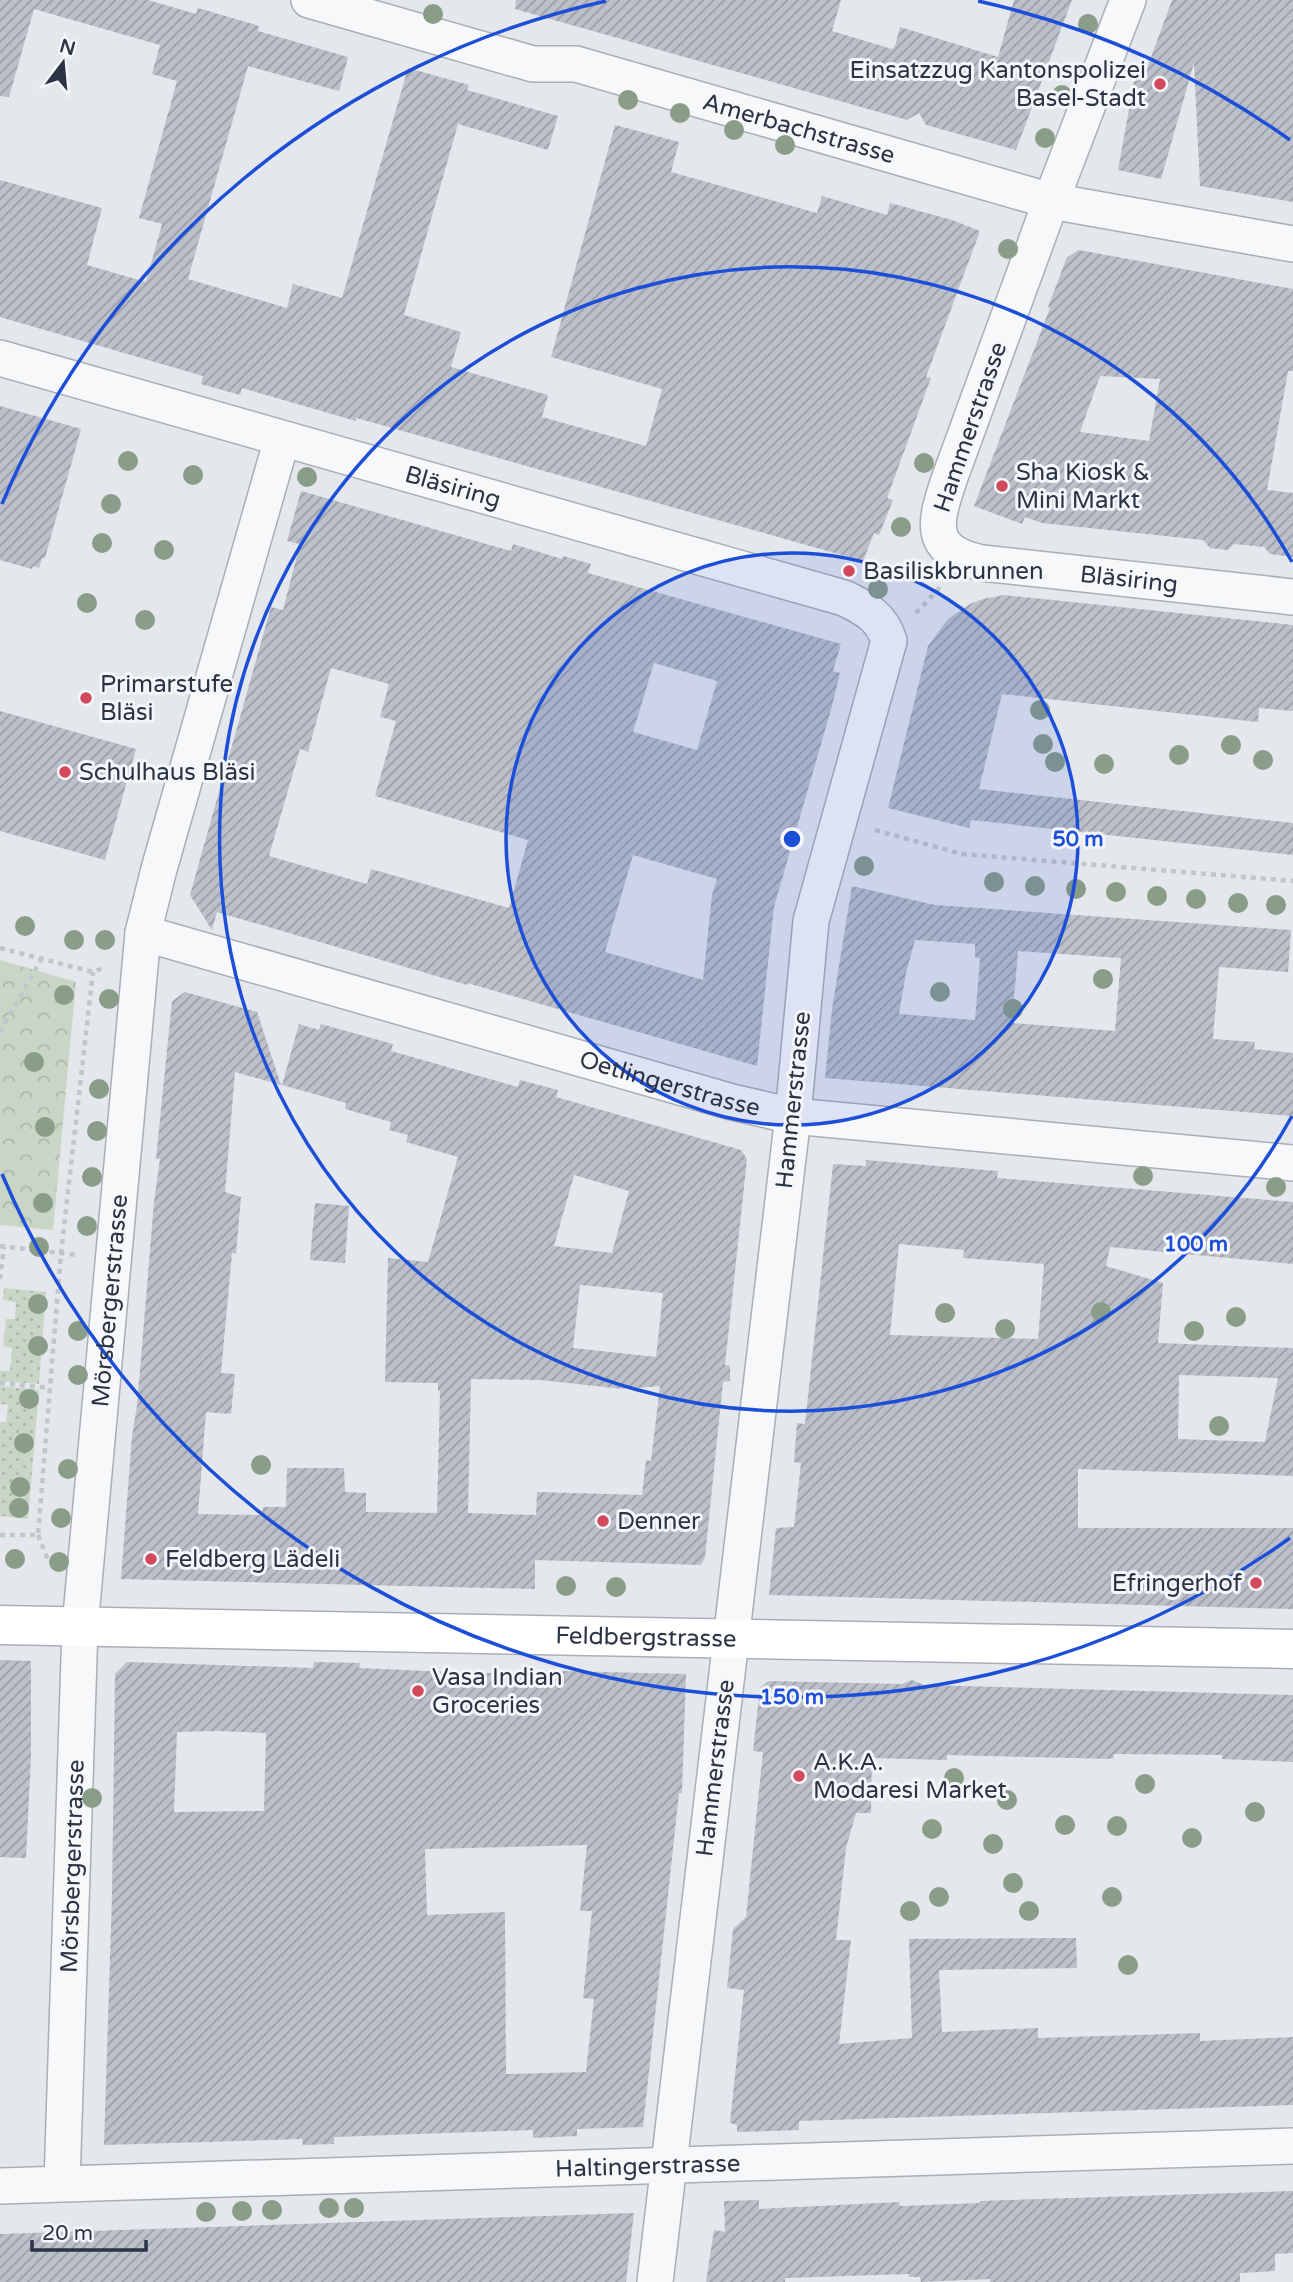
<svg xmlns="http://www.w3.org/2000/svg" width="1293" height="2282" font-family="'Varela Round',sans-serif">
<defs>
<pattern id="grass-dots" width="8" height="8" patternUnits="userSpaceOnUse" patternTransform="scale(1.75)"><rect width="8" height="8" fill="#c9d6c5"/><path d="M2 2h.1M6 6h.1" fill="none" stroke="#adb8ab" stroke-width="1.8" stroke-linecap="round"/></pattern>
<pattern id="park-crowns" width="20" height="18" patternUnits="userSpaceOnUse" patternTransform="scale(1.75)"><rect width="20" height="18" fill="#c9d6c5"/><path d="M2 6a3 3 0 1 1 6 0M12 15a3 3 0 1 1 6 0" fill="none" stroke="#adb8ab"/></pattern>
<pattern id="building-hatch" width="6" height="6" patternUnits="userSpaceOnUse" patternTransform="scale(1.75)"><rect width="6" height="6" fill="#bbc0ca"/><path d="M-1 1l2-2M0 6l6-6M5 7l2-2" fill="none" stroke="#989da6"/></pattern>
</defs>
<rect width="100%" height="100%" fill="#e4e7ec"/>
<path fill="url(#grass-dots)" d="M 4,1288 L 46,1292 L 39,1384 L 0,1381 L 0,1371 L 10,1371 L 12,1348 L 3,1346 L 6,1319 L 15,1319 L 16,1302 L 3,1300 Z
M 0,1386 L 39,1390 L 28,1519 L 0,1516 L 0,1422 L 6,1422 L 8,1405 L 0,1404 Z"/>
<path fill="url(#park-crowns)" d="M 0,960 L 76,982 L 53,1230 L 0,1225 Z"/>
<path fill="url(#building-hatch)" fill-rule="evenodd" d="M 0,0 L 148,0 L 196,14 L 198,8 L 259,26 L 258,31 L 348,57 L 339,91 L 248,66 L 188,279 L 287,308 L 293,284 L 342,298 L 408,68 L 469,85 L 467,90 L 558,116 L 548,150 L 458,124 L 404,315 L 461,332 L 451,367 L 548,395 L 542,417 L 646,446 L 662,389 L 551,357 L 615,125 L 679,142 L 671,172 L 817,213 L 822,196 L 887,215 L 890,203 L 952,220 L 980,231 L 926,377 L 931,378 L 887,498 L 893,500 L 879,535 L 874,533 L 863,561 L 360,419 L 356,418 L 356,421 L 242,388 L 240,395 L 201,384 L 203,376 L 0,317 L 0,180 L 102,208 L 87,265 L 146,282 L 162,224 L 139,218 L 177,81 L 152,74 L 160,45 L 34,9 L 9,97 L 0,96 Z
M 516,0 L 841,0 L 832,31 L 892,49 L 895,46 L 900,27 L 998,57 L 1014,0 L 1072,0 L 1016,150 L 926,125 L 919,113 L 907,120 L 515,9 Z
M 1172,0 L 1293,0 L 1293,202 L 1200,186 L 1194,63 L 1161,179 L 1118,170 L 1135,76 L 1143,79 Z
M 1079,250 L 1293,289 L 1293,371 L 1288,371 L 1267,490 L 1293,493 L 1293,557 L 1270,554 L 1264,547 L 1234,544 L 1228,550 L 1210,548 L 1203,540 L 1042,523 L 1025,517 L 1022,524 L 974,506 L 1050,308 L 1048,307 L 1067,257 ZM 1100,376 L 1160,379 L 1149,441 L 1080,432 Z
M 0,406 L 81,429 L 45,558 L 42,558 L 39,568 L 33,566 L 32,569 L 0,560 Z
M 301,491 L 511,551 L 513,544 L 562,559 L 563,556 L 591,564 L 588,573 L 841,644 L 833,671 L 840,673 L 832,706 L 774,907 L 757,1066 L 467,983 L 467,985 L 217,912 L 212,930 L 190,895 L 271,607 L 283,610 L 300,544 L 287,541 ZM 654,663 L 717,681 L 697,750 L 633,732 ZM 331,668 L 389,684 L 380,717 L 396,721 L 375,796 L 528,840 L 509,908 L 371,869 L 367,884 L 269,856 L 300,749 L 308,752 ZM 633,855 L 717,879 L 712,895 L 703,980 L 605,952 Z
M 1004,595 L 1293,625 L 1293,711 L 1259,708 L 1258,722 L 1002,694 L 979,789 L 1293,823 L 1293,855 L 971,820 L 969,828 L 888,808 L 928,646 L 948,619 L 970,604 L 983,599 Z
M 0,711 L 136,749 L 105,860 L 0,831 Z
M 852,886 L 935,905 L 1291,930 L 1288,972 L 1219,967 L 1213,1039 L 1255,1042 L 1254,1049 L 1293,1053 L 1293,1116 L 825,1078 L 832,1009 ZM 915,940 L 975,944 L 975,957 L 980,958 L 975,1020 L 899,1014 L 906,973 ZM 1018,951 L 1121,958 L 1115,1031 L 1012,1023 Z
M 185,992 L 257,1012 L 281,1085 L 235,1072 L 225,1192 L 241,1197 L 236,1254 L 232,1253 L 221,1373 L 235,1374 L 231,1414 L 206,1412 L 198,1514 L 262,1515 L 263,1507 L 286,1507 L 287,1468 L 344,1468 L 345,1492 L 366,1493 L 366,1512 L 437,1513 L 440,1391 L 438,1391 L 438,1383 L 385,1382 L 388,1258 L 428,1262 L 458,1157 L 406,1142 L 408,1135 L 389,1130 L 391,1122 L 345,1109 L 346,1103 L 282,1085 L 299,1024 L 319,1030 L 321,1024 L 393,1044 L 391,1051 L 518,1087 L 520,1080 L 558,1090 L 556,1097 L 741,1150 L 747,1159 L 725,1365 L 730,1366 L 730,1381 L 723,1382 L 705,1557 L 701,1565 L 535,1560 L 535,1589 L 121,1579 L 132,1436 L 137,1406 L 154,1202 L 160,1159 L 156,1159 L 172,1001 ZM 574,1175 L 629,1191 L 612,1253 L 554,1246 ZM 580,1285 L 663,1293 L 656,1357 L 573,1348 ZM 471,1379 L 540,1380 L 623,1389 L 660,1386 L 651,1461 L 646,1460 L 642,1495 L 537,1492 L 536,1515 L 468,1513 Z
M 866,1160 L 998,1171 L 997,1178 L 1293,1202 L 1293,1264 L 1110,1247 L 1106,1266 L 1163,1283 L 1158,1343 L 1293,1348 L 1293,1476 L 1078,1469 L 1078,1528 L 1293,1528 L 1293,1609 L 769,1595 L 776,1528 L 794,1527 L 801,1463 L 794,1462 L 797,1423 L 805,1424 L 833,1164 L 866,1166 ZM 899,1244 L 964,1250 L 963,1258 L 1044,1264 L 1038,1339 L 890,1335 ZM 1179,1375 L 1278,1378 L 1265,1442 L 1178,1439 Z
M 315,1203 L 349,1206 L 345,1263 L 310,1260 Z
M 0,1660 L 31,1661 L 31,1756 L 26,1858 L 0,1857 Z
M 127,1662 L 313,1668 L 314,1662 L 360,1663 L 359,1668 L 427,1671 L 524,1674 L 524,1670 L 686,1674 L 682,1793 L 679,1793 L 643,2127 L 577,2129 L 577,2136 L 533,2138 L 533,2130 L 334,2137 L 334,2144 L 303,2145 L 302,2139 L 104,2145 L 112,1896 L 115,1674 ZM 218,1731 L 266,1733 L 264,1811 L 174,1812 L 177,1732 ZM 587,1845 L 580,1911 L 592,1911 L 583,1998 L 594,1999 L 586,2072 L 506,2074 L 505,1912 L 427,1915 L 425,1849 Z
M 912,1680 L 924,1685 L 1293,1695 L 1293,1762 L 1222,1759 L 1222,1755 L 1114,1754 L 1113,1759 L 947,1755 L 947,1760 L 872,1758 L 871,1813 L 856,1813 L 846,1848 L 836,1940 L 851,1940 L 839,2044 L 912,2038 L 909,1939 L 1076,1938 L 1077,1968 L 939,1970 L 942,2032 L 1038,2028 L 1038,2038 L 1200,2033 L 1200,2041 L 1293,2037 L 1293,2105 L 799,2121 L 799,2130 L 737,2132 L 737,2125 L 730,2123 L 744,1990 L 727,1988 L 733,1929 L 746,1917 L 763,1752 L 753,1751 L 760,1688 L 768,1681 L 901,1684 Z
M 1293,2191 L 1293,2253 L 1275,2254 L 1275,2271 L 1240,2273 L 1240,2282 L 990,2282 L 990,2279 L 921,2282 L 920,2277 L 909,2277 L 909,2274 L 785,2278 L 785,2282 L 706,2282 L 714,2230 L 725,2232 L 724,2201 L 759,2200 L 759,2209 L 899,2202 L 900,2206 L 980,2203 L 980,2201 Z
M 634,2213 L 626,2282 L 0,2282 L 0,2234 Z"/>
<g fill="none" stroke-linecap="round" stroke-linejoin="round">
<defs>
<g id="minor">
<path id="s1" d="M 309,0 L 533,64 L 576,64 L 1051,201 L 1293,244"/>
<path id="s2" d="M 1128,0 L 1051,201 L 950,477 C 935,521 925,551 982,563 L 1293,597"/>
<path id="s3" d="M 0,358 L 844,598 C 865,608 882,617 889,641 L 811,921 L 793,1116 L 655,2282"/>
<path id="s4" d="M 143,933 L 732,1102 L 793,1116 L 1293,1163"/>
<path id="s5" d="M 62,2183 L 80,1627 L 143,933 L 159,869 L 282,439"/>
<path id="s6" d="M 0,2186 L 1293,2146"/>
</g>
<g id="secondary">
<path id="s7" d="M 0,1625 L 1293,1649"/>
</g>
</defs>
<use href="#minor" stroke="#a9aeb7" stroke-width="38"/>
<use href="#secondary" stroke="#a9aeb7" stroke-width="41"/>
<path stroke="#c2c5cb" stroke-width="4.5" stroke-dasharray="5 5" stroke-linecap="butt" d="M 916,613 L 941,586
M 875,830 L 962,854 L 1293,881
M 0,948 L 93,972 L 103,968
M 0,1032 L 41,960
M 0,1246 L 77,1255
M 0,1279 L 4,1247
M 0,1383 L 50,1388
M 0,1535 L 38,1535 L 61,1253 L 93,972
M 38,1535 L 48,1560"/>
<use href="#minor" stroke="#f7f8fa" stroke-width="35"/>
<use href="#secondary" stroke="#fff" stroke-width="38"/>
</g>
<g fill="#899d89">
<circle cx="433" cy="14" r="10"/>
<circle cx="1088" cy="24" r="10"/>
<circle cx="1062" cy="95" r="10"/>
<circle cx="628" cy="100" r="10"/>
<circle cx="680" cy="113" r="10"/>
<circle cx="734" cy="130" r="10"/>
<circle cx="1045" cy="138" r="10"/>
<circle cx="785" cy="145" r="10"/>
<circle cx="1008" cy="249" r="10"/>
<circle cx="128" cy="461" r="10"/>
<circle cx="924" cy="463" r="10"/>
<circle cx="193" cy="475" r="10"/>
<circle cx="307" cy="477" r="10"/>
<circle cx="111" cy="504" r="10"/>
<circle cx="901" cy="527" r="10"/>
<circle cx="102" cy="543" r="10"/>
<circle cx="164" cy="550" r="10"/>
<circle cx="878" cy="589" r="10"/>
<circle cx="87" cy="603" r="10"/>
<circle cx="145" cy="620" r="10"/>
<circle cx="1040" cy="710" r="10"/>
<circle cx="1043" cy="744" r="10"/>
<circle cx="1231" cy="745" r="10"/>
<circle cx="1179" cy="755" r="10"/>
<circle cx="1263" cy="760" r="10"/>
<circle cx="1055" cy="762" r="10"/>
<circle cx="1104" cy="764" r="10"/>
<circle cx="864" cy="866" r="10"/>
<circle cx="994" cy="882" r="10"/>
<circle cx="1035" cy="886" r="10"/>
<circle cx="1076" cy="889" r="10"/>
<circle cx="1116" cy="892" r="10"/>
<circle cx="1157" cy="896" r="10"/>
<circle cx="1196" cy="899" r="10"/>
<circle cx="1238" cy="903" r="10"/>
<circle cx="1276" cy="905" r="10"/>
<circle cx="25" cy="926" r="10"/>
<circle cx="74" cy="940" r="10"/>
<circle cx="105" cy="940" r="10"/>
<circle cx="1103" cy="979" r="10"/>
<circle cx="940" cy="992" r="10"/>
<circle cx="64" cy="995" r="10"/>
<circle cx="109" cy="999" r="10"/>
<circle cx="1013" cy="1009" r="10"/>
<circle cx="34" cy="1062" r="10"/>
<circle cx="99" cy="1089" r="10"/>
<circle cx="45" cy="1127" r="10"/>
<circle cx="97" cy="1131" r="10"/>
<circle cx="1143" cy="1176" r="10"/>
<circle cx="92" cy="1177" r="10"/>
<circle cx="1276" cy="1187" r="10"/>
<circle cx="43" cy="1203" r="10"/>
<circle cx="87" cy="1226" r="10"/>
<circle cx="39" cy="1247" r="10"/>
<circle cx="38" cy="1304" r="10"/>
<circle cx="1101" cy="1312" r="10"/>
<circle cx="945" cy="1313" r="10"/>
<circle cx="1236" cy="1317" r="10"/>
<circle cx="1005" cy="1329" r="10"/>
<circle cx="78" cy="1331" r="10"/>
<circle cx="1194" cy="1331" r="10"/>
<circle cx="38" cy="1346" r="10"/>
<circle cx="78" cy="1375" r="10"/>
<circle cx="29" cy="1399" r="10"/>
<circle cx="1219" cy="1426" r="10"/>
<circle cx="24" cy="1443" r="10"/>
<circle cx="261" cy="1465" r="10"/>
<circle cx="68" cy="1469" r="10"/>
<circle cx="20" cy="1487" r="10"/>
<circle cx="19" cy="1508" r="10"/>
<circle cx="61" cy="1518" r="10"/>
<circle cx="15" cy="1559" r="10"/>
<circle cx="59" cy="1562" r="10"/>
<circle cx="566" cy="1586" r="10"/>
<circle cx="616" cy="1587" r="10"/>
<circle cx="954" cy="1778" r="10"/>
<circle cx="1145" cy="1784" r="10"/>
<circle cx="92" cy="1798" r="10"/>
<circle cx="1007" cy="1800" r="10"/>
<circle cx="1255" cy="1812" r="10"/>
<circle cx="1065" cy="1825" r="10"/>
<circle cx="1117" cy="1826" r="10"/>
<circle cx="932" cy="1829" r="10"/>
<circle cx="1192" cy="1838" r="10"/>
<circle cx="993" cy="1844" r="10"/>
<circle cx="1013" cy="1883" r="10"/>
<circle cx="939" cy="1897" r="10"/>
<circle cx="1112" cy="1897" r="10"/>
<circle cx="910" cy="1911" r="10"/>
<circle cx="1029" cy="1911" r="10"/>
<circle cx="1128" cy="1965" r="10"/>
<circle cx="329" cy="2208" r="10"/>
<circle cx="354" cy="2208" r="10"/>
<circle cx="272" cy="2210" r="10"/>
<circle cx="242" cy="2211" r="10"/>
<circle cx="206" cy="2212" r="10"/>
</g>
<circle cx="792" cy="839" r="286" fill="#1d4ed8" fill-opacity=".12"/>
<g fill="none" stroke="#1d4ed8" stroke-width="3.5">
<circle cx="792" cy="839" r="286"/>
<path d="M1292 1116A572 572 0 1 1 1292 562"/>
<path d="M1290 1538A858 858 0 0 1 2 1174M2 504A858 858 0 0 1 606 1M978 1A858 858 0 0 1 1290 140"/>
</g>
<g fill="#d1495b" stroke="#f4f6f9" stroke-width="2.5">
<circle cx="1160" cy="84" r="7"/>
<circle cx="1002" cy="486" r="7"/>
<circle cx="849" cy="571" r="7"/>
<circle cx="86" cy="698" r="7"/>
<circle cx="65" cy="772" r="7"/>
<circle cx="603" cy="1521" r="7"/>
<circle cx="151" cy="1559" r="7"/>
<circle cx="1256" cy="1583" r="7"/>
<circle cx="418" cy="1691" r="7"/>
<circle cx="799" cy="1776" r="7"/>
</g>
<g text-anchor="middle" stroke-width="6" stroke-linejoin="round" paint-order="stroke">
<g font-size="24" fill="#2b3445" stroke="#f4f6f9" text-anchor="start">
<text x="1146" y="78" text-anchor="end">Einsatzzug Kantonspolizei<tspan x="1146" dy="28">Basel-Stadt</tspan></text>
<text x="1016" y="480">Sha Kiosk &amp;<tspan x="1016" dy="28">Mini Markt</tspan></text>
<text x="863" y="579">Basiliskbrunnen</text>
<text x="100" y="692">Primarstufe<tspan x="100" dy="28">Bläsi</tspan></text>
<text x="79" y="780">Schulhaus Bläsi</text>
<text x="617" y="1529">Denner</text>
<text x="165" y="1567">Feldberg Lädeli</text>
<text x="1242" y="1591" text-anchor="end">Efringerhof</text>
<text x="432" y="1685">Vasa Indian<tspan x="432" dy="28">Groceries</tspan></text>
<text x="813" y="1770">A.K.A.<tspan x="813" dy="28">Modaresi Market</tspan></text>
</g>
<g font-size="24" fill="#2b3445" stroke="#f4f6f9">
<text dy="8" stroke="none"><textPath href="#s1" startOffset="508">Amerbachstrasse</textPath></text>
<text transform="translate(970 427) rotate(-71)" y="8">Hammerstrasse</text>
<text dy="8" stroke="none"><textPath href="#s3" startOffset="471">Bläsiring</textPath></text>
<text dy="8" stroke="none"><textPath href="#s2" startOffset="770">Bläsiring</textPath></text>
<text dy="8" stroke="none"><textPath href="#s4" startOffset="548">Oetlingerstrasse</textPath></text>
<text transform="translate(793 1100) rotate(-84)" y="8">Hammerstrasse</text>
<text dy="8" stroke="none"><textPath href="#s5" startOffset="884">Mörsbergerstrasse</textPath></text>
<text dy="8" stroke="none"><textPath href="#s7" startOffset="646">Feldbergstrasse</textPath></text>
<text transform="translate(715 1768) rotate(-83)" y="8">Hammerstrasse</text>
<text dy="8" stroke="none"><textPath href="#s5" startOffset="317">Mörsbergerstrasse</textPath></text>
<text dy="8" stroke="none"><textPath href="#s6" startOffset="648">Haltingerstrasse</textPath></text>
</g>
</g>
<circle cx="792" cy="839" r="10" fill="#1d4ed8" stroke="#f4f6f9" stroke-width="3.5"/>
<g font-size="21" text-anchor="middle" font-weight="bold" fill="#1d4ed8" stroke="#f4f6f9" stroke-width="6" stroke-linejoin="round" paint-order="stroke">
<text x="1078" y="846">50 m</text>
<text x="1196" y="1251">100 m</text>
<text x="792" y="1704">150 m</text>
</g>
<g transform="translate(63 63) rotate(16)" stroke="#f4f6f9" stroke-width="5" paint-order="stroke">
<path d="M0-5L12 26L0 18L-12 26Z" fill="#2b3445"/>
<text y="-10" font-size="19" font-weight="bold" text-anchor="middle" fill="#2b3445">N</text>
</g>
<path d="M32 2240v10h114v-10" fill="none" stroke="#2b3445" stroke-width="3.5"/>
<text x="42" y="2240" font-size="21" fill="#2b3445" stroke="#f4f6f9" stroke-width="5" paint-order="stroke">20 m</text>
</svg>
